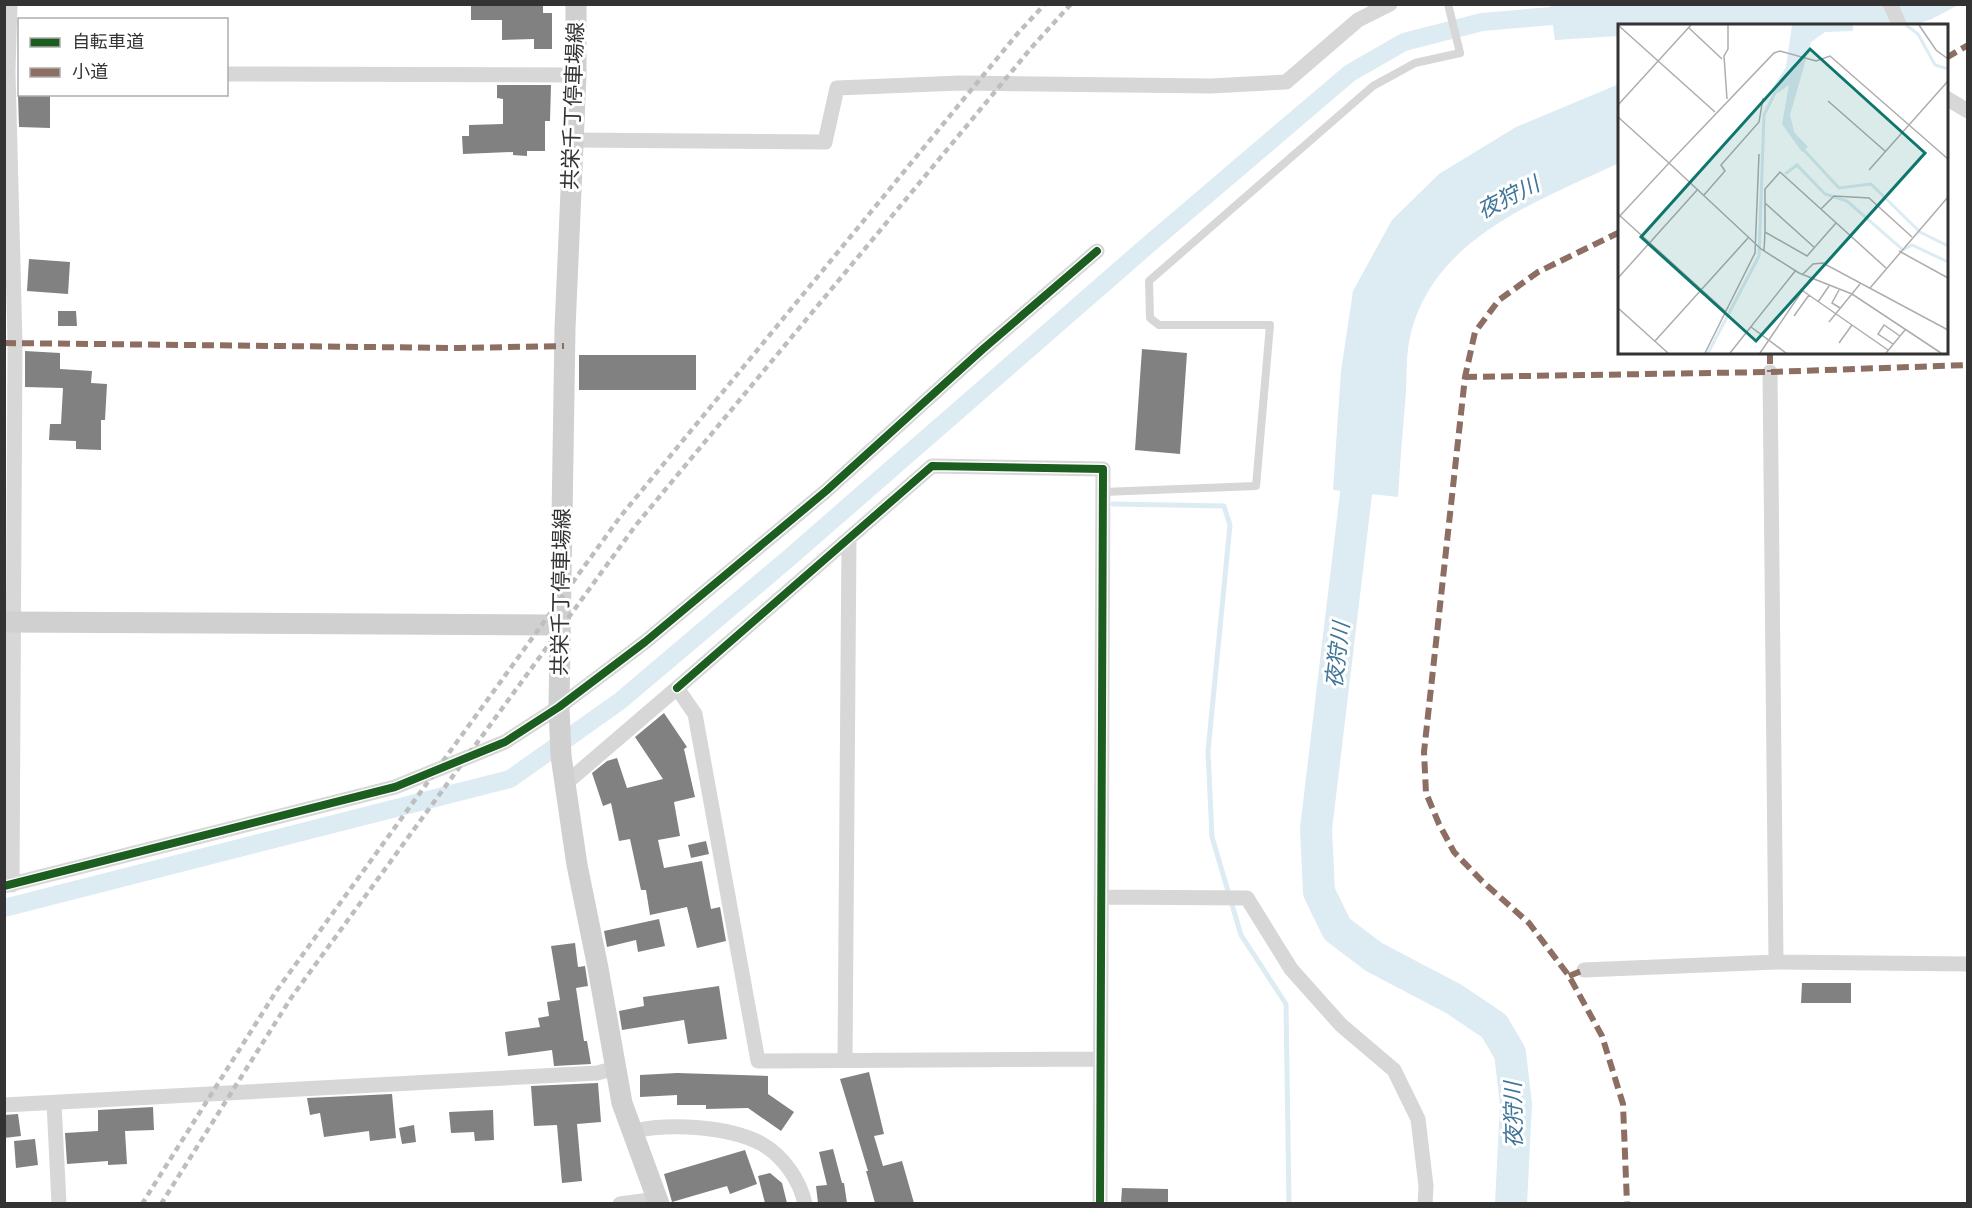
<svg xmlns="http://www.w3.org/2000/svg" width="1972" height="1208" font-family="'Public Sans','Noto Sans JP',sans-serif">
<rect width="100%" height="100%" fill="#fff"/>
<path fill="#ddebf3" d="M 1550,5 L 1958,5 L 1932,19 L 1913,25 L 1620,26 L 1619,36 L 1555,40 Z
M 1619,84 L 1619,163 C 1536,202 1429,239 1409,342 C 1406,358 1407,375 1406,392 C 1403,427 1400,462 1398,497 L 1333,490 L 1341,371 L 1353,291 L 1392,220 L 1439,174 L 1516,127 Z"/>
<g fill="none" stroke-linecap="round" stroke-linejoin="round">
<path stroke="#ddebf3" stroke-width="5" d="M 1113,504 L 1224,506 L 1230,525 L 1208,751 L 1212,837 L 1241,935 L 1286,1004 L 1289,1204"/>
<path stroke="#ddebf3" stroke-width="18" d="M 4,908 L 510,779 L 620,701 L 789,558 L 1148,245 L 1350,73 L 1404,42 L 1482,22 L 1575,14"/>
<path stroke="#ddebf3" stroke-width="32" d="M 1361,452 L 1316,829 L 1319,892 L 1337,929 L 1374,957 L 1454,999 L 1494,1026 L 1510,1053 L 1516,1104 L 1511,1204"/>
</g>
<path fill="#818181" d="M 471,4 L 543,4 L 543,13 L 552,13 L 552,49 L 534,49 L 534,39 L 502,40 L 502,20 L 471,20 Z
M 497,85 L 551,85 L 550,121 L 545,121 L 545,151 L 527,151 L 527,156 L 513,155 L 513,152 L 463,154 L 462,136 L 469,136 L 469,125 L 503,124 L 503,99 L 497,98 Z
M 18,94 L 50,94 L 50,128 L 19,127 Z
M 29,259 L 70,262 L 68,294 L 27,291 Z
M 58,311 L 76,311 L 77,326 L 58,326 Z
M 1142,349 L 1187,353 L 1180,454 L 1135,450 Z
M 25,351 L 60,353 L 60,369 L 92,371 L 91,383 L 107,384 L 105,420 L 101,420 L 101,450 L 76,449 L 76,441 L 49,440 L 50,424 L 61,424 L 63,388 L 25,387 Z
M 579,355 L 696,355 L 696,390 L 579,390 Z
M 664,713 L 687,747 L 684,749 L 695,797 L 674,802 L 680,836 L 658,840 L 664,868 L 702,861 L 711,909 L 720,907 L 726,941 L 697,948 L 687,907 L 650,915 L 646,890 L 641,890 L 630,839 L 619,841 L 611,803 L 603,806 L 592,773 L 607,761 L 617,758 L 627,788 L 663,779 L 635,737 Z
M 706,841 L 709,854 L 691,858 L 688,845 Z
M 659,919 L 665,946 L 638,952 L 636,940 L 607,947 L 604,931 Z
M 575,943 L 578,967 L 585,966 L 588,986 L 576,988 L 584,1041 L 587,1041 L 591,1064 L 554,1066 L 552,1050 L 508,1056 L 505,1032 L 540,1027 L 538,1018 L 549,1016 L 547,1002 L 560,1000 L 551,946 Z
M 1802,983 L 1851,983 L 1851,1003 L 1801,1003 Z
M 719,986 L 727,1039 L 688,1044 L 684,1020 L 622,1030 L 619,1011 L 644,1006 L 643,997 Z
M 869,1072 L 884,1134 L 874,1136 L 883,1166 L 902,1161 L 914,1203 L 875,1203 L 866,1171 L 868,1171 L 840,1079 Z
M 677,1073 L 768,1076 L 768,1094 L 794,1112 L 781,1131 L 748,1108 L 706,1109 L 706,1105 L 677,1105 L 677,1095 L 640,1097 L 640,1075 Z
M 598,1083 L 601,1122 L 577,1124 L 582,1181 L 562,1183 L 557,1125 L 534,1126 L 531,1086 Z
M 392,1094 L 396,1138 L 370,1141 L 369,1131 L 324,1137 L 320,1113 L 310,1115 L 307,1098 Z
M 153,1107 L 154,1130 L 125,1131 L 127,1164 L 108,1165 L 108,1161 L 67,1164 L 65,1133 L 98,1131 L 98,1110 Z
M 493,1110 L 494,1140 L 475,1141 L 474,1132 L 451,1133 L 449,1112 Z
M 18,1114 L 21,1136 L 4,1138 L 4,1115 Z
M 414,1125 L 416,1142 L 402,1144 L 399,1128 Z
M 35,1139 L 38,1165 L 16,1168 L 14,1141 Z
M 833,1149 L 842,1183 L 844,1183 L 847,1203 L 818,1203 L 816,1186 L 827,1185 L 819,1152 Z
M 745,1150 L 757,1184 L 730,1194 L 727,1186 L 672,1202 L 664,1174 Z
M 770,1173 L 782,1183 L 787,1203 L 765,1203 L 758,1176 Z
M 1122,1188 L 1168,1189 L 1168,1203 L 1121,1203 Z"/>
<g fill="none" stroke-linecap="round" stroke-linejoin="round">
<path stroke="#d7d7d7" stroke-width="8" d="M 1103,492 L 1256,486 L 1270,325 L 1159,325 L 1150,318 L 1149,281 L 1373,86 L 1415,63 L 1460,53 L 1448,4"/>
<path stroke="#d7d7d7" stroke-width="15" d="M 10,4 L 8,71 L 15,343 L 12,885
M 1890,4 L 1900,26
M 226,74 L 576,75
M 1946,98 L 1968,111
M 573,140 L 825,142 L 837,88 L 960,83 L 1211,86 L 1286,82 L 1358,20 L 1390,4
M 1770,372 L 1776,962
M 677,688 L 932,466 L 1103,469 L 1100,1204
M 565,784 L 677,688 L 695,714 L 758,1061 L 1100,1059
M 4,886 L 395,787 L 505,742 L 559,707 L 645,642 L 826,491 L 983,349 L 1097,251
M 1101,897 L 1247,898 L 1291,969 L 1341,1025 L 1394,1070 L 1418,1119 L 1426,1186 L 1425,1204
M 1584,970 L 1776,962 L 1968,964
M 845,1061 L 849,538
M 54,1103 L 59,1204
M 4,1105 L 597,1073 L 616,1068
M 634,1131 C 670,1123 729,1126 762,1144 C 783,1156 800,1180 805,1204
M 620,1204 L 657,1199"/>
<path stroke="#d0d0d0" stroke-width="21" d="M 576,4 L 576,75 L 565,329 L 559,707 L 561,756 L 577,865 L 598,968 L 622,1103 L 659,1204
M 4,622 L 560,625"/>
<path stroke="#bebebe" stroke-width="4.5" stroke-dasharray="6 4.5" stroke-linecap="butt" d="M 142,1204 L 277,990 L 620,517 L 1018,33 L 1045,4
M 161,1204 L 291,998 L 636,525 L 1032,47 L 1071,4"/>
<path stroke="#8d6e63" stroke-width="6" stroke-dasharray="12 6" stroke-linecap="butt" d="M 1946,58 L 1968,45
M 1620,232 L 1538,272 L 1499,300 L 1475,332 L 1465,377 L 1424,752 L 1426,793 L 1439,824 L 1454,852 L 1482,881 L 1529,923 L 1569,976 L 1602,1036 L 1623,1104 L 1627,1204
M 4,343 L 459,348 L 564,346
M 1770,352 L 1770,372
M 1465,377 L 1770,372 L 1968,365
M 1569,976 L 1584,970"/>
<defs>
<path id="cycleway" d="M 677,688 L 932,466 L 1103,469 L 1100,1204
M 4,886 L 395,787 L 505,742 L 559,707 L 645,642 L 826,491 L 983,349 L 1097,251"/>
</defs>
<use href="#cycleway" stroke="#fff" stroke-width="11"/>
<use href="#cycleway" stroke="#1b5e20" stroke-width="8"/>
</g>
<g text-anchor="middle" stroke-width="6" stroke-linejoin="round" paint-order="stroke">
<g font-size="21" fill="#333" stroke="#fff">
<text transform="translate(573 106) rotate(-88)" y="7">共栄千丁停車場線</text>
<text transform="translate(561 592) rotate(-89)" y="7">共栄千丁停車場線</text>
</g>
<g font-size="22" font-style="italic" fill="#3f7597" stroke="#fff">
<text transform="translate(1508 197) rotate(-27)" y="8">夜狩川</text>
<text transform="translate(1337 655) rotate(-83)" y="8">夜狩川</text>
<text transform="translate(1513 1115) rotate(-91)" y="8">夜狩川</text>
</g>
</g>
<g transform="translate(1618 24)">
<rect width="330" height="330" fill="#fff"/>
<path d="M 174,1 L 235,1 L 235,7 L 207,8 L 193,18 L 172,91 L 176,108 L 190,123 L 184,128 L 164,100 L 171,61 L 160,69 L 154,65 L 168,43 Z" fill="#ddebf3"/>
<path fill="none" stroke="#ddebf3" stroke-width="3" d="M 288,1 L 300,10 L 317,41 L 330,45M 184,124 L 221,164 L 253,160 L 302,208 L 330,222M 167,150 L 179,141 L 207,170 L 229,177 L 285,226 L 294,221 L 330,238M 90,329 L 141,232 L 146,91 L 159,65"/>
<path fill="none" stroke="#adadad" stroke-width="1.5" d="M 0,1 L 97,88M 301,1 L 318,26 L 330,35M 71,4 L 104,35M 109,75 L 106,32 L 110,25 L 110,1M 210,77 L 267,127M 0,81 L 73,1M 0,93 L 51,139 L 156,29 L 162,27 L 198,37 L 212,32 L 330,135M 251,146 L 330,57M 86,171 L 107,147 L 103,141 L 141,98 L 145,74M 147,179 L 197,224M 203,185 L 216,172 L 251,174 L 294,213M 0,190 L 108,288M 0,194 L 51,139 L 143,225 L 181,249 L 234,270 L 323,329M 147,208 L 147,165 L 162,148 L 268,244M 146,227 L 147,208 L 189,232 L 218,199M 281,227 L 330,254M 185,250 L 195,240 L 205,239 L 330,306M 0,254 L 80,165M 252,264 L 330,173M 221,266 L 214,279 L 222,284M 185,267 L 270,326M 200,278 L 211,262M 0,284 L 50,329M 176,292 L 191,271M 211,298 L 242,260M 133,303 L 168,329M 37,317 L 130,214M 221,319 L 234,301M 275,320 L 260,310 L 266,301 L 282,312M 87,329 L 137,229 L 141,130M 112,329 L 178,246M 142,329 L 193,254M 268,329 L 287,306"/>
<path fill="#0f766e" fill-opacity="0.15" stroke="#0f766e" stroke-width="3" d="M 192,25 L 307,129 L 138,317 L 23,213 Z"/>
<rect width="330" height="330" fill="none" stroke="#333" stroke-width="3"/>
</g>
<rect width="1972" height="1208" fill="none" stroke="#333333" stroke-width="12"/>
<rect x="18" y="18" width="210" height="78" fill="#ffffff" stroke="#adadad" stroke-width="1.5"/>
<rect x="30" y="38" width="30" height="9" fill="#1b5e20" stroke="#adadad" stroke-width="1.5"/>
<text x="72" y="48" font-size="18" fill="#333333">自転車道</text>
<rect x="30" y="68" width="30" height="9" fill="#8d6e63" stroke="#adadad" stroke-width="1.5"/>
<text x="72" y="78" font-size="18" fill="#333333">小道</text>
</svg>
